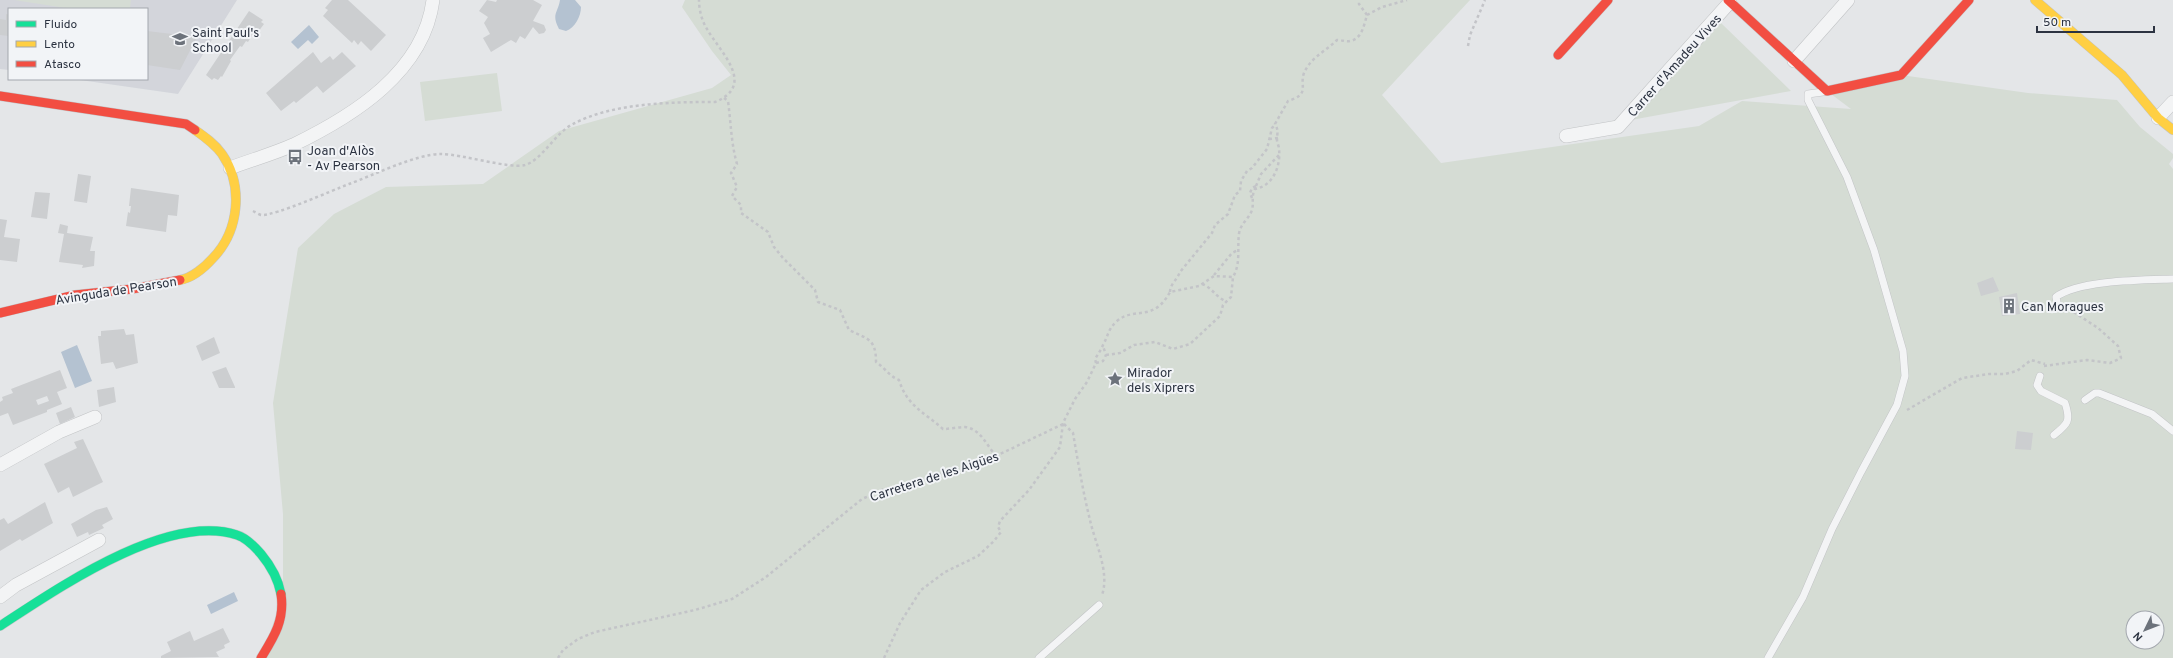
<svg xmlns="http://www.w3.org/2000/svg" width="2173" height="658" font-family="Overpass,sans-serif">
<rect width="100%" height="100%" fill="#e4e6e8"/>
<path fill="#d3d5db" d="M 0,0 L 237,0 L 178,94 L 73,79 L 147,79 L 147,9 L 9,9 L 9,70 L 0,69 Z"/>
<path fill="#d5dcd4" fill-rule="evenodd" d="M 14,0 L 131,0 L 130,9 L 72,9 Z
M 685,0 L 1470,0 L 1382,95 L 1441,163 L 1699,126 L 1742,101 L 1851,109 L 1827,91 L 1901,75 L 2028,93 L 2117,100 L 2140,127 L 2173,154 L 2173,158 L 2169,164 L 2173,169 L 2173,658 L 261,658 L 283,596 L 283,514 L 273,403 L 298,248 L 334,214 L 386,187 L 483,184 L 559,131 L 712,88 L 731,75 L 712,51 L 682,7 ZM 2133,618 L 2157,618 L 2157,642 L 2133,642 Z
M 1721,23 L 1791,91 L 1631,120 Z
M 497,73 L 502,111 L 425,121 L 420,82 Z"/>
<path fill="#b4c2d1" d="M 560,0 L 575,0 L 581,7 C 581,16 575,28 566,31 L 559,29 C 551,14 558,13 560,0 Z
M 309,25 L 319,37 L 312,44 L 308,40 L 298,49 L 291,42 Z
M 77,345 L 92,381 L 75,388 L 61,352 Z
M 234,592 L 238,601 L 211,614 L 207,605 Z"/>
<path fill="#ccced0" fill-rule="evenodd" d="M 332,0 L 348,0 L 386,35 L 371,51 L 361,41 L 358,45 L 354,40 L 352,43 L 323,16 L 328,10 L 325,8 Z
M 487,0 L 496,2 L 497,0 L 533,0 L 542,5 L 533,21 L 544,25 L 546,30 L 544,33 L 539,34 L 533,27 L 525,39 L 520,36 L 516,43 L 511,40 L 491,52 L 483,38 L 490,34 L 484,23 L 488,17 L 479,11 Z
M 249,11 L 263,20 L 261,22 L 264,24 L 255,36 L 253,34 L 248,42 L 246,41 L 242,47 L 240,46 L 230,60 L 231,61 L 222,77 L 221,76 L 218,80 L 214,78 L 212,80 L 206,75 Z
M 6,14 L 9,15 L 9,36 L 0,35 L 0,19 L 6,20 Z
M 147,31 L 197,37 L 180,70 L 147,65 Z
M 313,52 L 321,63 L 330,56 L 333,60 L 342,52 L 356,66 L 323,93 L 317,86 L 296,103 L 294,101 L 281,111 L 266,93 Z
M 78,174 L 91,176 L 87,203 L 74,201 Z
M 131,188 L 179,195 L 177,216 L 168,215 L 166,232 L 126,226 L 128,212 L 130,213 L 131,206 L 129,206 Z
M 35,192 L 50,193 L 47,219 L 31,217 Z
M 0,219 L 7,220 L 4,237 L 20,239 L 17,262 L 0,260 Z
M 60,224 L 68,226 L 67,233 L 93,237 L 90,251 L 95,251 L 94,266 L 82,268 L 83,265 L 59,262 L 64,234 L 58,233 Z
M 1993,277 L 1999,291 L 1981,296 L 1977,283 Z
M 2017,293 L 2020,314 L 2002,316 L 1999,297 Z
M 124,329 L 126,335 L 134,334 L 138,363 L 116,369 L 113,362 L 101,364 L 98,336 L 101,336 L 101,331 Z
M 214,337 L 220,353 L 202,361 L 196,346 Z
M 226,367 L 235,387 L 235,388 L 219,388 L 212,372 Z
M 60,370 L 67,388 L 57,392 L 62,404 L 47,410 L 47,412 L 13,425 L 8,413 L 0,416 L 0,402 L 3,400 L 2,397 L 13,393 L 11,389 ZM 47,396 L 49,401 L 38,405 L 36,400 Z
M 114,387 L 116,402 L 99,407 L 97,390 Z
M 71,407 L 75,417 L 60,424 L 56,413 Z
M 2017,431 L 2033,433 L 2031,450 L 2015,449 Z
M 83,439 L 103,482 L 73,497 L 69,487 L 58,493 L 44,464 L 77,448 L 74,442 Z
M 45,502 L 53,523 L 22,541 L 20,539 L 0,551 L 0,520 L 4,518 L 8,524 Z
M 107,507 L 113,519 L 102,525 L 104,528 L 89,535 L 88,532 L 77,537 L 71,524 L 96,510 Z
M 223,628 L 230,642 L 224,645 L 225,648 L 216,652 L 219,657 L 161,658 L 161,656 L 171,651 L 167,642 L 190,631 L 194,641 Z"/>
<g fill="none" stroke-linecap="round" stroke-linejoin="round">
<defs>
<path id="lane" d="M 2057,302 L 2056,297 C 2078,280 2144,280 2173,279
M 2040,376 L 2037,385 L 2041,391 L 2065,403 C 2071,421 2068,424 2054,435
M 2085,400 L 2095,393 L 2099,393 L 2152,414 L 2173,431
M 1039,658 L 1099,605
M 1768,658 L 1803,597 L 1832,529 L 1861,472 L 1897,405 L 1905,376 L 1903,351 L 1874,250 L 1847,177 L 1808,100 L 1808,94 L 1823,92"/>
<path id="street" d="M 1794,61 L 1848,0
M 2158,118 L 2173,102
M 1566,136 L 1618,127 L 1730,2
M 230,168 C 251,160 273,154 293,145 C 353,116 424,72 433,0
M 0,465 L 59,432 L 95,417
M 0,597 L 16,585 L 99,540"/>
<path id="fast" d="M 0,626 C 57,589 167,512 237,535 C 247,538 255,547 261,554 C 271,566 278,578 281,594"/>
<path id="slow" d="M 2035,0 L 2122,75 L 2158,118 L 2173,130
M 180,280 C 192,278 205,267 213,258 C 239,231 244,186 222,154 C 215,144 205,137 195,130"/>
<path id="jam" d="M 1728,0 L 1827,91 L 1901,75 L 1969,0
M 1558,55 L 1608,0
M 0,96 L 186,124 L 195,130
M 0,313 L 75,295 L 132,289 L 180,280
M 261,658 C 274,637 285,620 281,594"/>
</defs>
<use href="#lane" stroke="#c2c4c6" stroke-width="8"/>
<use href="#street" stroke="#c2c4c6" stroke-width="14"/>
<use href="#fast" stroke="#c2c4c6" stroke-width="10"/>
<use href="#slow" stroke="#c2c4c6" stroke-width="10"/>
<use href="#jam" stroke="#c2c4c6" stroke-width="10"/>
<path stroke="#c3c4c8" stroke-width="2.5" stroke-dasharray="3 3" stroke-linecap="butt" d="M 1367,15 L 1382,7 L 1407,0
M 1468,46 L 1470,35 L 1485,0
M 724,98 L 728,101 C 731,123 731,143 737,164 L 731,173 L 737,187 L 732,196 L 741,205 L 741,213 L 768,232 L 774,247 L 783,258 L 815,290 L 818,302 L 840,310 L 849,330 C 868,339 876,339 876,362 C 885,368 889,376 899,380 C 907,406 924,412 943,429 C 950,429 958,427 965,427 C 981,429 987,446 996,456
M 1269,139 L 1278,138
M 1256,186 L 1261,174 L 1279,155
M 1252,198 L 1250,193 L 1252,188 L 1256,186
M 253,211 C 255,212 258,214 261,215 C 275,216 333,190 349,184 C 374,175 416,154 441,154 C 462,154 508,169 525,165 C 542,160 555,133 573,124 C 612,103 671,102 715,102 C 757,85 720,52 707,29 C 702,21 699,10 699,0
M 1214,275 L 1232,253 L 1238,250
M 1202,284 C 1213,288 1214,296 1227,302
M 1170,292 C 1170,284 1177,280 1180,272 L 1212,233 L 1215,225 L 1228,214 L 1235,195 L 1240,191 L 1241,181 L 1247,171 L 1252,168 L 1267,149 L 1272,128 L 1275,125
M 1106,355 L 1120,353 L 1134,345 L 1155,342 L 1173,349 L 1190,344 L 1220,316 L 1223,305 L 1231,297 L 1233,277
M 1096,363 L 1103,361 L 1106,355 L 1103,346
M 2044,366 L 2087,360 L 2110,363 L 2121,358 L 2118,346 L 2098,328 L 2066,307
M 1907,410 L 1962,378 L 1989,374 L 2005,374 L 2017,371 L 2031,360 L 2045,364
M 1064,424 L 1073,433 C 1078,462 1083,492 1090,520 C 1095,543 1110,572 1102,595
M 558,658 L 563,650 L 578,639 L 595,632 L 695,610 L 732,599 L 766,577 L 862,499 L 884,489 L 904,486 L 996,456 L 1063,424
M 884,658 L 900,623 L 921,590 L 945,572 L 978,556 L 994,541 L 1001,532 L 998,527 L 1000,521 L 1029,490 L 1060,447 L 1063,423 L 1075,399 L 1087,382 L 1096,363 L 1095,359 C 1098,354 1101,350 1103,345 C 1108,336 1108,329 1117,321 C 1135,306 1153,323 1170,292 L 1199,286 L 1214,276 L 1233,277 C 1241,263 1237,249 1239,234 C 1240,224 1249,219 1252,210 C 1254,203 1251,196 1255,189 C 1273,186 1281,166 1279,149 C 1279,146 1277,143 1277,140 C 1277,133 1279,131 1275,124 L 1288,101 C 1311,94 1299,86 1304,73 C 1311,57 1326,51 1337,40 C 1342,40 1346,42 1350,41 C 1362,39 1364,25 1367,15 L 1359,4 L 1359,0"/>
<use href="#lane" stroke="#f3f4f5" stroke-width="7"/>
<use href="#street" stroke="#f3f4f5" stroke-width="13"/>
<use href="#fast" stroke="#16e098" stroke-width="9"/>
<use href="#slow" stroke="#ffcf43" stroke-width="9"/>
<use href="#jam" stroke="#f24e42" stroke-width="9"/>
</g>
<defs>
<symbol id="school-bare" viewBox="-9 -9 18 18"><path d="M0-5L7-2L0 1L-7-2ZM-4 1L0 2.5L4 1V4Q0 6-4 4Z" fill="#6c727b" stroke="#f2f4f7" stroke-width="2.5" paint-order="stroke"/></symbol>
<symbol id="bus-bare" viewBox="-9 -9 18 18"><path d="M-5-6H5V4H4V6H2V4H-2V6H-4V4H-5ZM-3.5-4V0h7V-4ZM-3.5 1.2v1.5H-2V1.2ZM2 1.2v1.5H3.5V1.2Z" fill="#6c727b" stroke="#f2f4f7" stroke-width="2.5" paint-order="stroke"/></symbol>
<symbol id="building-bare" viewBox="-9 -9 18 18"><path d="M-4-6H4V6H1V3H-1V6H-4ZM-2.5-4.3h1.7v1.8h-1.7ZM.8-4.3h1.7v1.8H.8ZM-2.5-1h1.7V.8h-1.7ZM.8-1h1.7V.8H.8Z" fill="#6c727b" stroke="#f2f4f7" stroke-width="2.5" paint-order="stroke"/></symbol>
<symbol id="sight-bare" viewBox="-9 -9 18 18"><path d="M0-6L1.8-2.2L6-1.7L2.9 1.2L3.7 5.4L0 3.3L-3.7 5.4L-2.9 1.2L-6-1.7L-1.8-2.2Z" fill="#6c727b" stroke="#f2f4f7" stroke-width="2.5" paint-order="stroke"/></symbol>
</defs>
<g fill-rule="evenodd">
<use href="#school-bare" x="169" y="28" width="22" height="22"/>
<use href="#bus-bare" x="284" y="146" width="22" height="22"/>
<use href="#building-bare" x="1998" y="295" width="22" height="22"/>
<use href="#sight-bare" x="1104" y="368" width="22" height="22"/>
</g>
<g text-anchor="middle" stroke-width="4" stroke-linejoin="round" paint-order="stroke">
<g font-size="13" fill="#2c3341" stroke="#f2f4f7" text-anchor="start">
<text x="192" y="37">Saint Paul's<tspan x="192" dy="15">School</tspan></text>
<text x="307" y="155">Joan d'Alòs<tspan x="307" dy="15">- Av Pearson</tspan></text>
<text x="2021" y="311">Can Moragues</text>
<text x="1127" y="377">Mirador<tspan x="1127" dy="15">dels Xiprers</tspan></text>
</g>
<g font-size="13" fill="#2c3341" stroke="#f2f4f7">
<text transform="translate(1674 65) rotate(-48)" y="5">Carrer d'Amadeu Vives</text>
<text transform="translate(116 290) rotate(-9)" y="5">Avinguda de Pearson</text>
<text transform="translate(934 476) rotate(-18)" y="5">Carretera de les Aigües</text>
</g>
</g>
<rect x="8" y="8" width="140" height="72" fill="#f2f4f7" stroke="#a3a7ae"/>
<rect x="16" y="21" width="20" height="6" fill="#16e098" stroke="#a3a7ae"/>
<text x="44" y="28" font-size="12" fill="#2c3341">Fluido</text>
<rect x="16" y="41" width="20" height="6" fill="#ffcf43" stroke="#a3a7ae"/>
<text x="44" y="48" font-size="12" fill="#2c3341">Lento</text>
<rect x="16" y="61" width="20" height="6" fill="#f24e42" stroke="#a3a7ae"/>
<text x="44" y="68" font-size="12" fill="#2c3341">Atasco</text>
<g transform="translate(2145 630) rotate(227)"><circle r="19" fill="#f2f4f7" stroke="#a3a7ae"/>
<path d="M0-3L7 15L0 10L-7 15Z" fill="#6c727b"/>
<text y="-6" font-size="11" font-weight="bold" text-anchor="middle" fill="#2c3341">N</text>
</g>
<path d="M2037 26v6h117v-6" fill="none" stroke="#2c3341" stroke-width="2"/>
<text x="2043" y="26" font-size="12" fill="#2c3341" stroke="#f2f4f7" stroke-width="3" paint-order="stroke">50 m</text>
</svg>
